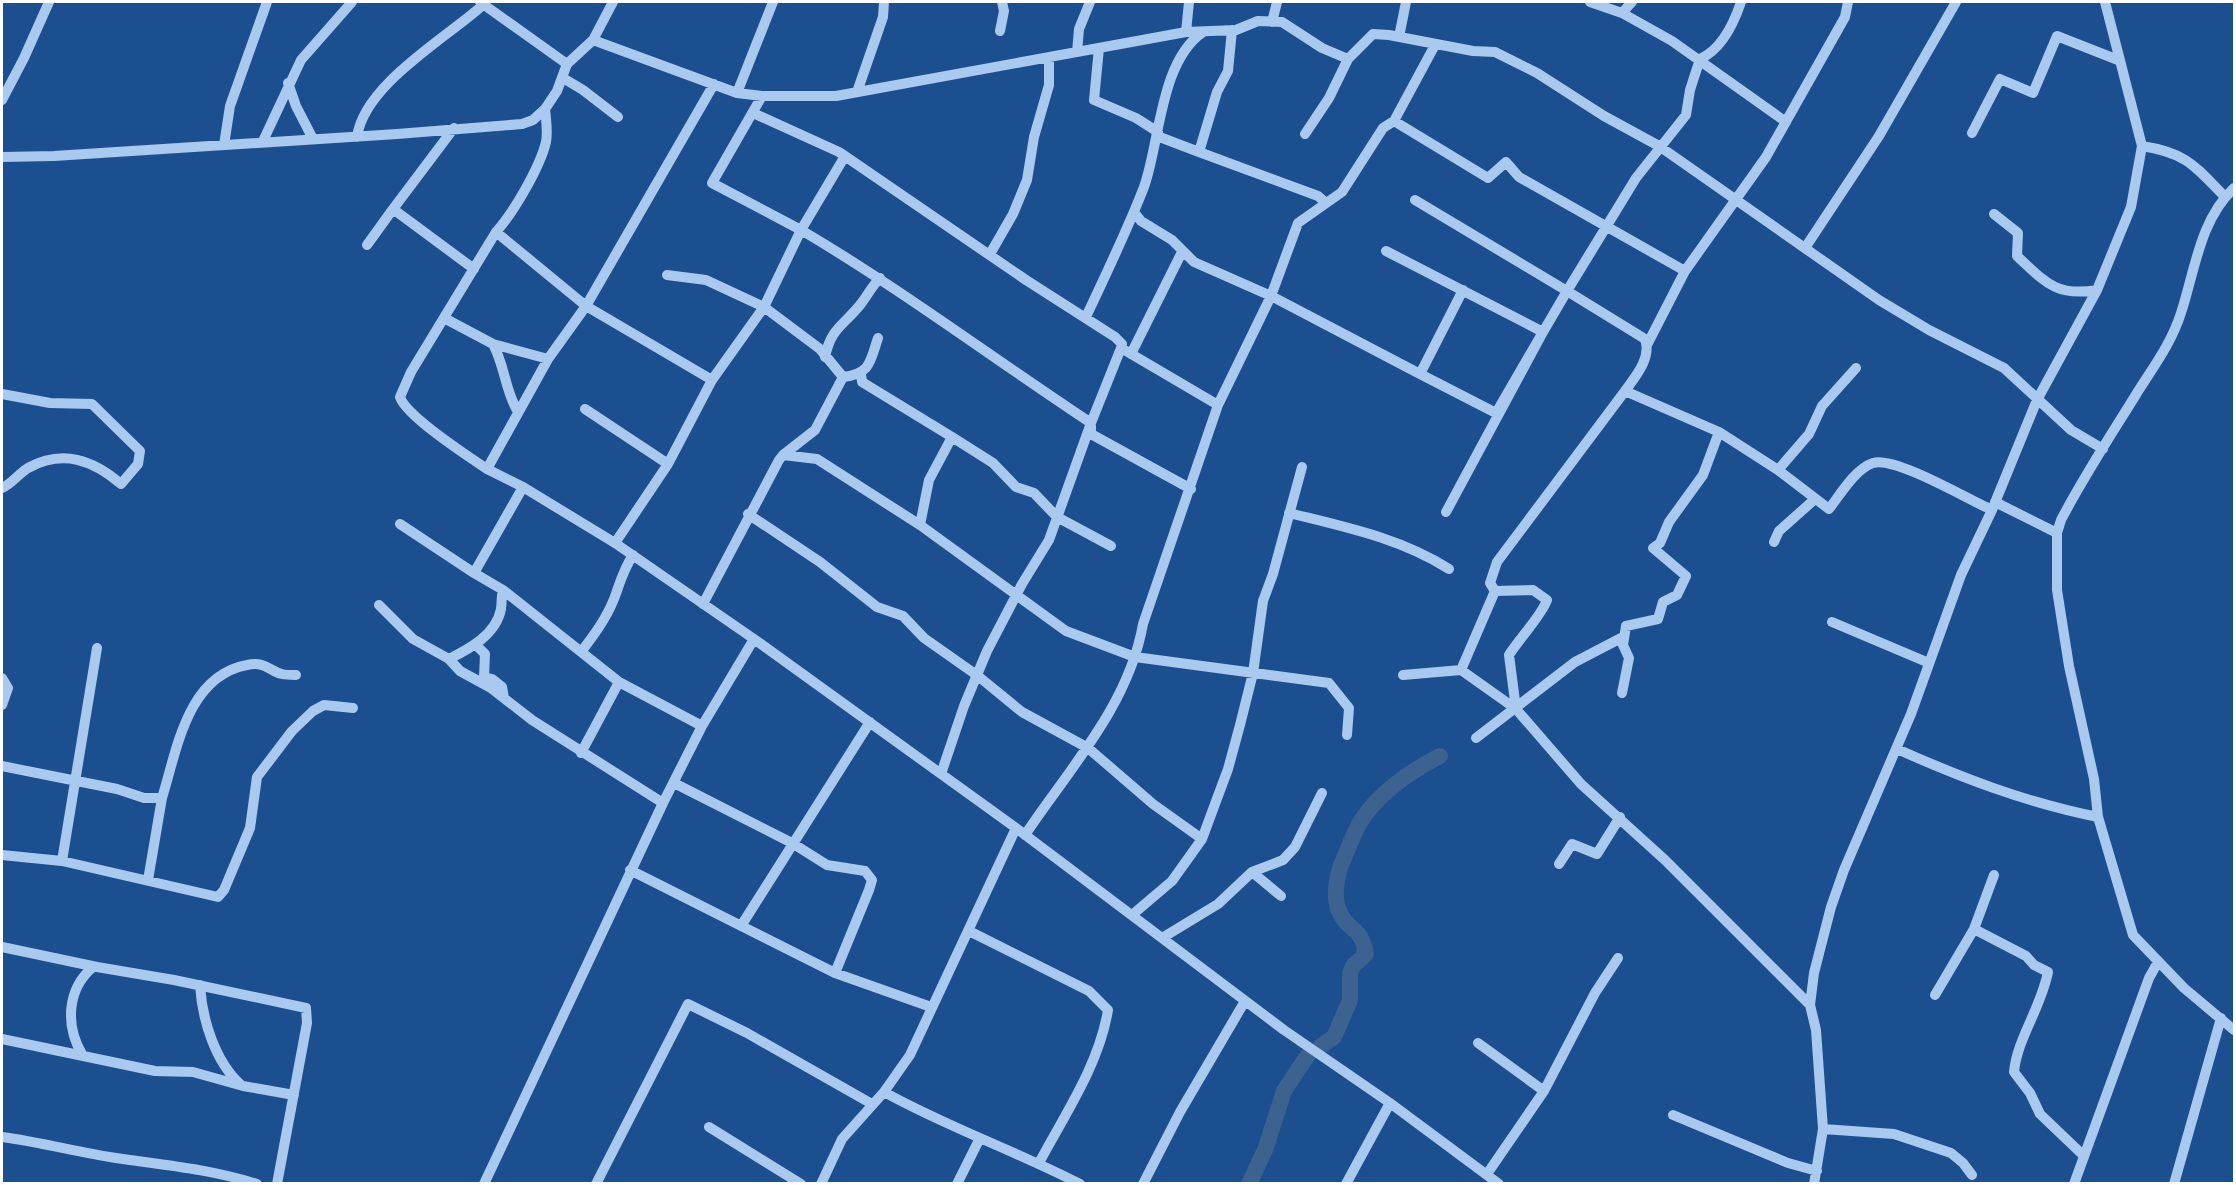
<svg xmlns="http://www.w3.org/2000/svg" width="2236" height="1185" font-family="Jost,sans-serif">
<rect width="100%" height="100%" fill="#1b4f8f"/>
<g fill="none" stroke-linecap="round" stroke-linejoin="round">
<path stroke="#3c6290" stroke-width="16" d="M 1321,1046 L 1334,1037 L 1350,1000 L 1350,974 L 1353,966 L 1366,954 C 1361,926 1349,932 1340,913 C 1332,897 1337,873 1344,858 C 1349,847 1353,835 1359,824 C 1376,795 1410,771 1440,756
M 1249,1184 L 1265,1150 L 1284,1091 L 1308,1055"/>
<path stroke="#a9c9ee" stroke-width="10" d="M 480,2 L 567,64
M 1590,2 L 1622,13 L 1672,41 L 1786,122
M 1622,13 L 1632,2
M 1272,22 L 1277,2
M 1232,30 L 1228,71 L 1217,92 L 1199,152 L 1318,196 L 1326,203
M 1000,31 L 1004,11 L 1002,2
M 1186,32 L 1189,2
M 1399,37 L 1406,2
M 593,40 L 737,93 L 762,96 L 836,96 L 1186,32 L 1236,30 L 1258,21 L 1282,22 L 1322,48 L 1348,59
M 1099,48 L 1094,100 L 1136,118 L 1158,132
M 1077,52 L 1079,29 L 1090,2
M 563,78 L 583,90 L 618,117
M 288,83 L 296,106 L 313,139
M 714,84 L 586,306 L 548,359 L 487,469 L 523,487 L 615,543 L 754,639 L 1016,828 L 1284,1030 L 1390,1103 L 1499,1184
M 857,92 L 883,17 L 884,2
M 737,93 L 773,2
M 2,100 L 24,58 L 49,2
M 753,113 L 839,152 L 1026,280 L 1115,337 L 1122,344 L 1121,348 L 1218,405 L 1271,296 L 1420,374 L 1463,290
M 1394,121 L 1435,45
M 454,128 L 393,209 L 474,269
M 1972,133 L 2000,79 L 2033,93 L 2057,36 L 2118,60
M 1305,134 L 1329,98 L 1348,59 L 1373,34 L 1389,35 L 1473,51 L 1495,52 L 1537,73 L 1604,116 L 1659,146 L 1879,300 L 1929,330 L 2004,368 L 2071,430 L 2103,449
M 1157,136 L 1199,152
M 357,137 C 364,85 445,39 483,5
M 263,141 L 301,60 L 352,2
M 224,145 L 230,106 L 267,2
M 2142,146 C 2187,153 2195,166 2225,197
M 845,156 L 801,230 C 901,289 994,359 1091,423 L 1121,348
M 2,157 L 54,156 L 397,134 L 522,124 L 533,120 L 545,109 L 557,91 L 567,64 L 593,40 L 613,2
M 2234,188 C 2200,220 2195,270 2181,313 C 2171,344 2154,366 2137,393 C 2111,435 2084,476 2061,520 L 2057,533 L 2057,590 L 2069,666 L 2094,779 L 2098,817 L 2133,935 L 2184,988 L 2234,1030
M 1415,200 L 1567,291 L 1636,178 L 1686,115 L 1690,90 L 1700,59 C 1722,49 1734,23 1741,2
M 1134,212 L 1141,221 L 1172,240 L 1194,262 L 1271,296 L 1298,223 L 1342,192 L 1383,128 L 1394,121 L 1488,178 L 1506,162 L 1519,177 L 1685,271
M 1994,214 L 2018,233 L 2017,256 C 2045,282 2056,297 2097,290
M 496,232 L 586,306 L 712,380
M 367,245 L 393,209
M 1805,248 L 1879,136 L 1956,2
M 1386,251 L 1543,332 L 1567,291 L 1645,339 C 1652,358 1635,377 1625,391 L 1719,432 L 1778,470 L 1829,509 C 1840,495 1855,469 1873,463 C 1895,456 1969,500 1992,510
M 990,254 L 1013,214 L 1027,180 L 1034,137 L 1049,85 L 1049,57
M 667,275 L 706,280 L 764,307 L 820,349 L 843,377 L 815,430 L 783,455
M 1086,317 C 1106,274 1127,231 1144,187 C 1160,142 1160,61 1203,32
M 444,318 L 493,344 L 548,359
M 493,344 C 505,366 505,391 518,412
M 1647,345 L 1685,271 L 1766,157 L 1845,17 L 1848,2
M 1131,354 L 1182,252
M 825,357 C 831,328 843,326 860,305 C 867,296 872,286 880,278
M 861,374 L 862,382 L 952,437 L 929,480 L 920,525
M 1420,374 L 1496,413 L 1543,332 L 1446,512
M 843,377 C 871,374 870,361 878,338
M 2,394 L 50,403 L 92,404 L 140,451 L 138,464 L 121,484 C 93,460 63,449 28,468 C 18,474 12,484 2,488
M 585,409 L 668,464
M 1091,426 L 1091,434 L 1191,489
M 952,437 L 993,463 L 1016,487 L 1034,493 L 1057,517 L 1111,546
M 487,469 C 469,457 406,416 400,397 L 411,372 L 496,232 C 514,212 540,167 546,142 C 548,132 546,119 545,109
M 1778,470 L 1809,434 L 1822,406 L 1856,368
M 523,487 L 474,573 L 503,590 L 619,682 L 702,726
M 1995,502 L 2057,533
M 1289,513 C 1345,527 1400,538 1449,569
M 748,514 L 820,562 L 877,607 L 903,616 L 924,638 L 978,676 L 1022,712 L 1088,748 L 1153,804 L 1202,839
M 400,524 L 474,573
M 1774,542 L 1779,531 L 1815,499
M 615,543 L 668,464 L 712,380 L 764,307 L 801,230 L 712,183 L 762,96
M 1495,591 L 1533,590 L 1547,600 C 1542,615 1519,639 1509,655 L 1516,709 L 1581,784 L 1665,860 L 1810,1005
M 1495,591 L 1490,583 L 1497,562 L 1625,391
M 1495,591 L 1461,670 L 1516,709
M 703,604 L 779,460 L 783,455 L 817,459 L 920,525 L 1066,631 L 1135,657 L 1329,683 L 1349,708 L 1347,735
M 379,605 L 413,639 L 449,659 C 469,649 496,635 501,609 C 502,603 501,597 503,590
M 1832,622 L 1929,663
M 476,645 L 485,654 L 484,677 L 492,679 L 502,687 L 504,698
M 581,652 C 594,635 606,619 614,599 C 620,583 623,570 633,555
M 449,659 L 460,671 L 491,688 L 532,720 L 663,803
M 1403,675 L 1461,670
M 2,678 L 8,688 L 2,705
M 1622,693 L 1629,658 L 1623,645 L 1626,626 L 1658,619 L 1663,602 L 1677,595 L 1686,576 L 1653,548 L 1660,543 L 1669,522 L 1703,475 L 1719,432
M 1476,738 L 1575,662 L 1623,637
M 1897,749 C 1962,778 2027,803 2098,817
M 581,753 L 619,682
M 2,766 L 117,789 L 144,798 L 162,798 C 177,750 187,676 247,665 C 266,661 269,671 282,674 C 286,675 292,675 296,675
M 941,774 L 964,706 L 987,651 L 1022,584 L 1049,540 L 1091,423
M 674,783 L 792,843 L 827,865 L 865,871 L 872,880 L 869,890 L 835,973
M 1025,835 C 1069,769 1129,705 1143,624 L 1218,405
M 2,855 L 62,861 L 218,897 L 224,890 L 250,828 L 257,777 L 292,731 L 313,711 L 324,705 L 353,708
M 62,861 L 97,648
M 1559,864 L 1572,844 L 1597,854 L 1620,817
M 630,870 L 835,973 L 931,1007
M 1252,872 L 1283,860 L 1295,847 L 1322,793
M 148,880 L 162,798
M 1132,915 L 1172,881 L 1202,839 L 1228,769 L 1240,725 L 1253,673 L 1263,601 L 1273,574 L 1302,467
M 741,926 L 870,722
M 1974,929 L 2026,956 L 2034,965 L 2048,972 C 2041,1008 2017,1039 2014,1072 L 2030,1093 L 2040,1114 L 2084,1156
M 969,931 L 1089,991 L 1108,1010 C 1099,1065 1065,1114 1039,1163
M 1162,938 L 1218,904 L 1252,872 L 1281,896
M 2,947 L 97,967 L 174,980 L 306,1008 L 307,1023 L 277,1184
M 200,985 C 202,1019 215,1062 241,1085
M 1935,995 L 1974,929 L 1994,875
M 2,1039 L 155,1071 L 193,1072 L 243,1086 L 294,1095
M 1478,1043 L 1544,1091
M 82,1054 C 65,1025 67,989 93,967
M 884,1092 C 947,1127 1016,1151 1080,1184
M 1673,1115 L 1788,1163 L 1817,1171
M 709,1127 L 801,1184
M 1823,1129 L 1894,1134 L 1951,1153 L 1963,1163 L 1972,1175
M 2,1137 C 40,1142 77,1152 116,1158 C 164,1165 210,1169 257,1184
M 1487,1174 L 1544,1091 L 1595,993 L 1618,958
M 484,1184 L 663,803 L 702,726 L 754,639
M 596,1184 L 688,1004 L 747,1033 L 872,1104
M 821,1184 L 842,1139 L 884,1092 L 910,1055 L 1016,828
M 957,1184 L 980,1138
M 1143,1184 L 1180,1112 L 1245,1001
M 1346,1184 L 1390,1103
M 1814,1184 L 1823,1129 L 1816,1030 L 1810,1005 L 1814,973 L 1831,907 L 1844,870 L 1911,714 L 1961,575 L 1992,510 L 2037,400 L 2097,290 L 2131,207 L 2142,146 L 2105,2
M 2074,1184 L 2149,978 L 2158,962
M 2174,1184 L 2221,1018"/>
</g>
<rect width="2236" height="1185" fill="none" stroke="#ffffff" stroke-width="6"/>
</svg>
